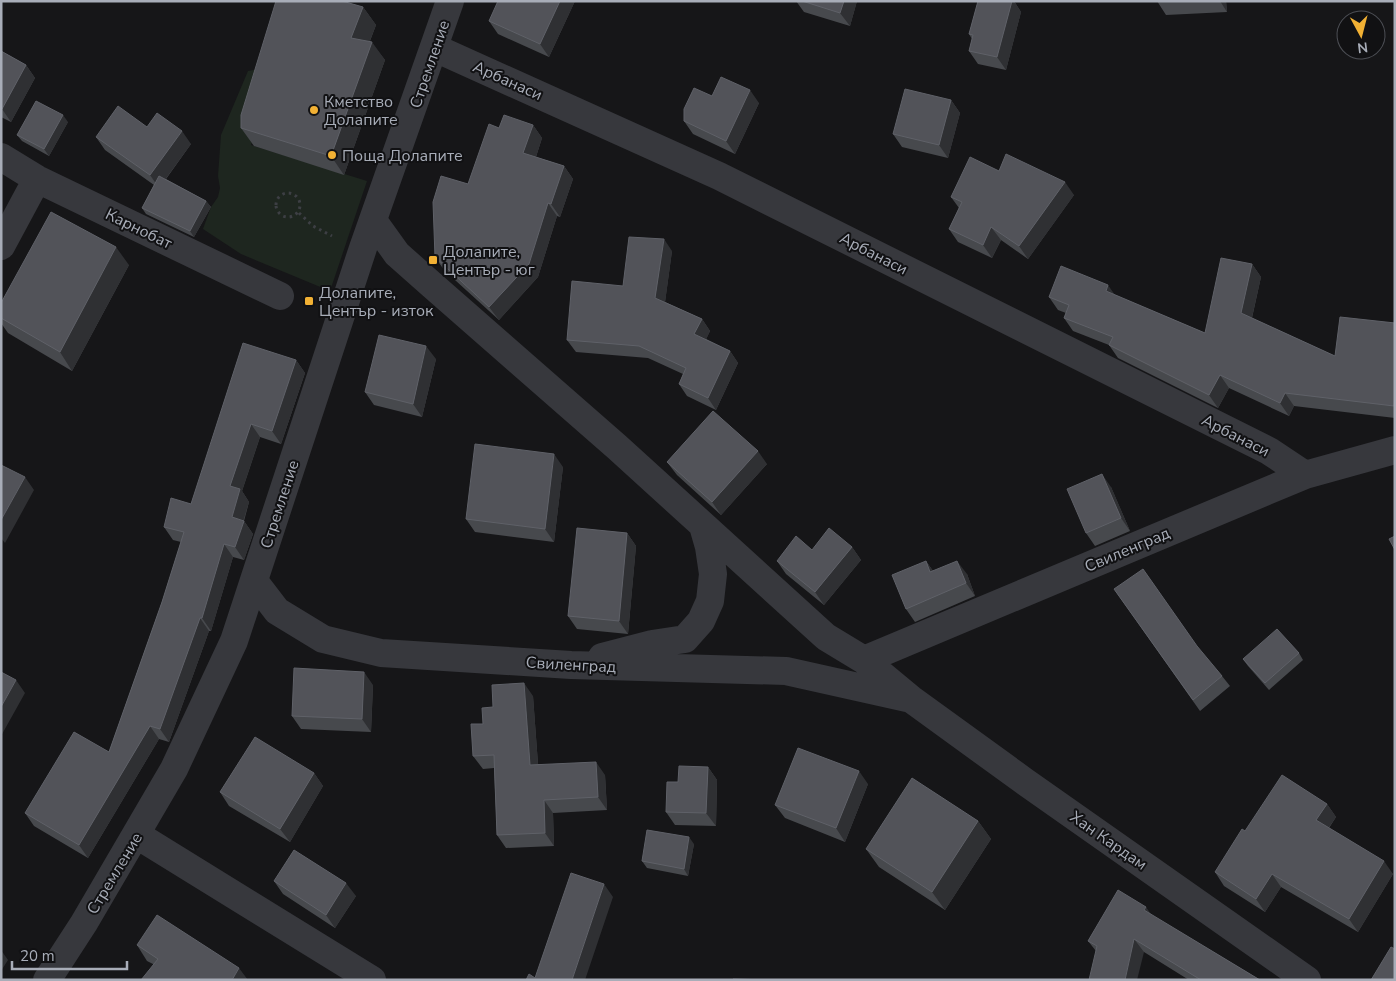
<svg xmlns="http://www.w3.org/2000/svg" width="1396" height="981" font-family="'Nunito Sans',sans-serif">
<rect width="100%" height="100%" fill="#161618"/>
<path fill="#1e261f" d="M 259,69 L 272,75 L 251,145 L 367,181 L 330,291 L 241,254 L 203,229 L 211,207 L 218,197 L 220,188 L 218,176 L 221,135 L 248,71 Z"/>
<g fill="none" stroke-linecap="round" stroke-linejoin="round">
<path stroke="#3d3f44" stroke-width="3" stroke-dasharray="2.5 4" stroke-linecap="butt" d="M276 205a12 12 0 1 1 24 0a12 12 0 1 1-24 0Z
M 299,213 L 313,226 L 332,236"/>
<path stroke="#37383d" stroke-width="28" d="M 435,48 L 719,176 L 1269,451 L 1305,475
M 1,157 L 37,179 L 280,296
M 374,222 L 397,254 L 432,285 L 617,447 L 826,637 L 864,660 L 911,699 L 1024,781 L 1307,980
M 1,246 L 37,179
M 254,581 L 277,611 L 323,639 L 381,653 L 571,665 L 786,671 L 907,698
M 602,657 L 652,644 L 685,639 L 701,621 L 710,601 L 713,574 L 709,547 L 703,526
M 864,660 L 1305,475 L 1395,450
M 137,835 L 372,980
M 47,980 L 84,923 L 174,769 L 234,641 L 363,248 L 450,1"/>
</g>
<path fill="#47494d" d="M 575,1 L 549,57 L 498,34 L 489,21 Z
M 796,1 L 857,1 L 850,26 L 804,12 Z
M 978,1 L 1014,1 L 1021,12 L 1006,70 L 978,64 L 969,51 L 972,39 L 969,34 Z
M 1157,1 L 1226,1 L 1227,12 L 1166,15 Z
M 363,7 L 376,25 L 370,41 L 385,60 L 344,175 L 254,146 L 241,128 Z
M 1,51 L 26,65 L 35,78 L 11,122 L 1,117 Z
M 712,96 L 759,103 L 735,154 L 693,134 L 684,121 Z
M 951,100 L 960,113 L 948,158 L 902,147 L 893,134 Z
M 68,122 L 49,156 L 22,141 L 17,135 Z
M 533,125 L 542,138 L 536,157 L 564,166 L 573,179 L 560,217 L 557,216 L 538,277 L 499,320 L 444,270 L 435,257 L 468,184 L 499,128 Z
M 147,127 L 191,144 L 166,179 L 206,201 L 211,207 L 194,237 L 146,214 L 142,208 L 154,185 L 105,150 L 96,137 Z
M 999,171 L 1074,195 L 1028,259 L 1001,240 L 992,258 L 958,242 L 949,229 L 959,208 L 951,197 Z
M 672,251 L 665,302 L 702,319 L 710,331 L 706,339 L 730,351 L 738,363 L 716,410 L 687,396 L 679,384 L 683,374 L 648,358 L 576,352 L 567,340 L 623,286 Z
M 1252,264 L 1261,277 L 1252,318 L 1335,356 L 1395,323 L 1395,418 L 1294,406 L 1289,416 L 1229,388 L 1218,408 L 1118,358 L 1109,345 L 1073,331 L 1064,318 L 1066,313 L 1058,310 L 1049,297 L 1115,295 L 1205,333 Z
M 129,265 L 72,371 L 8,333 L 1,323 L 1,303 Z
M 436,359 L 422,417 L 374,405 L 365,392 Z
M 296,360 L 305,373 L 281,444 L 260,437 L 242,491 L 249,502 L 244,521 L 253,534 L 244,560 L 233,557 L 211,631 L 209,631 L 169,742 L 159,739 L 88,858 L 34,826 L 25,813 L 109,752 L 162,602 L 181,542 L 173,540 L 164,527 L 191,504 Z
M 667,462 L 767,464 L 721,515 L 677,475 Z
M 563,467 L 554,542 L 475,532 L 466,519 Z
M 1111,487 L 1130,531 L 1095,546 L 1086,533 Z
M 627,533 L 636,546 L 628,634 L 577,629 L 568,616 Z
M 852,547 L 861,560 L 824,605 L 786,574 L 777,561 L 812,550 Z
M 926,561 L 933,571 L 967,574 L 975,596 L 915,622 L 906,609 Z
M 1114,589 L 1222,676 L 1230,686 L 1200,711 Z
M 1299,653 L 1303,660 L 1269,690 L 1248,666 L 1243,659 Z
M 373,685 L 371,732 L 301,729 L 292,716 Z
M 533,696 L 538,764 L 605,775 L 607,810 L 553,813 L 554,846 L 506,848 L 497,835 L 494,768 L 483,769 L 473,756 L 483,724 L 493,707 Z
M 708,767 L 717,780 L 716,826 L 675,825 L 666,812 L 678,782 Z
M 314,773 L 323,786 L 290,842 L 229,806 L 220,792 Z
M 868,784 L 845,842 L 785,818 L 775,805 Z
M 1327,804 L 1336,817 L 1329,828 L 1393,874 L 1358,932 L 1281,887 L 1265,912 L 1224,886 L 1215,872 L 1245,831 Z
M 978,821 L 991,839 L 945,910 L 879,867 L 866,849 Z
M 694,844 L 688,876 L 647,868 L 642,861 Z
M 274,881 L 356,896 L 335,928 L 283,894 Z
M 1151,915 L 1260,980 L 1189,980 L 1144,952 L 1096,951 L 1088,941 Z
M 137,945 L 248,980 L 153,964 L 147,961 Z"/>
<path fill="#2f3033" d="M 560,1 L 575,1 L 549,57 L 540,44 Z
M 844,1 L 857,1 L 850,26 L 840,13 Z
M 1012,1 L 1014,1 L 1021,12 L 1006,70 L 997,57 Z
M 1220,1 L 1226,1 L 1227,12 Z
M 363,7 L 376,25 L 364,56 L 351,38 Z
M 372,42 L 385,60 L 344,175 L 331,156 Z
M 26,65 L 35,78 L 11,122 L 2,109 Z
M 750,90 L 759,103 L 735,154 L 726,141 Z
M 951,100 L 960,113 L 948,158 L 939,145 Z
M 63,115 L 68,122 L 49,156 L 44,149 Z
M 533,125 L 542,138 L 533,166 L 523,153 Z
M 182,131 L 191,144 L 159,188 L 150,175 Z
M 564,166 L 573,179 L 560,217 L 551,204 Z
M 1065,182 L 1074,195 L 1028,259 L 1019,246 Z
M 206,201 L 211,207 L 194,237 L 190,231 Z
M 548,203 L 557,216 L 538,277 L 499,320 L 489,307 Z
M 991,227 L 1001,240 L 992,258 L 983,245 Z
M 664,239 L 672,251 L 664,310 L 655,298 Z
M 116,247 L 129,265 L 72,371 L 60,352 Z
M 1252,264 L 1261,277 L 1250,326 L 1241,313 Z
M 1108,285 L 1117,298 L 1106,291 Z
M 702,319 L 710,331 L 703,346 L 694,334 Z
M 426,346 L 436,359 L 422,417 L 413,404 Z
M 730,351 L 738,363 L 716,410 L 708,398 Z
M 296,360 L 305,373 L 281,444 L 272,431 Z
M 1220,375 L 1229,388 L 1218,408 L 1209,395 Z
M 1285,393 L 1294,406 L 1289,416 L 1280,403 Z
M 251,424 L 260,437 L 242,491 L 249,502 L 243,522 L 244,521 L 253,534 L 244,560 L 235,547 L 232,517 L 230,486 Z
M 758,451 L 767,464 L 721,515 L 712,502 Z
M 554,454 L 563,467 L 554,542 L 545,529 Z
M 1102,474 L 1111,487 L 1130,531 L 1121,518 Z
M 25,477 L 34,490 L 5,543 L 1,538 L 1,520 Z
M 627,533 L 636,546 L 628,634 L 619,621 Z
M 224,544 L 233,557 L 211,631 L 202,618 Z
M 852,547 L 861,560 L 824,605 L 815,592 Z
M 926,561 L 935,574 L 930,572 Z
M 957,561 L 967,574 L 975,596 L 966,583 Z
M 200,618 L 209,631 L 169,742 L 160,729 Z
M 364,672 L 373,685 L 371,732 L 362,719 Z
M 16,680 L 25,693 L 1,736 L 1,707 Z
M 524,683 L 533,696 L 539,778 L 530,765 Z
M 150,726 L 159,739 L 88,858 L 79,845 Z
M 596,762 L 605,775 L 607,810 L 598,797 Z
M 708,767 L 717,780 L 716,826 L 706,813 Z
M 859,771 L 868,784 L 845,842 L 836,828 Z
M 314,773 L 323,786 L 290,842 L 280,829 Z
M 544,800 L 553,813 L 554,846 L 545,833 Z
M 1327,804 L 1336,817 L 1325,833 L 1316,820 Z
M 978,821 L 991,839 L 945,910 L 932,892 Z
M 689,837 L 694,844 L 688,876 L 684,869 Z
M 1384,861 L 1393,874 L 1358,932 L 1349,919 Z
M 1272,874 L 1281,887 L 1265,912 L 1256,899 Z
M 346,883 L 356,896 L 335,928 L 326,915 Z
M 604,884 L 613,897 L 585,980 L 572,980 Z
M 1146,907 L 1155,920 L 1144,910 Z
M 1134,939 L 1144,952 L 1137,980 L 1125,980 Z
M 1,950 L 8,960 L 1,971 Z
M 239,968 L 248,980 L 232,980 Z"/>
<path fill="#525359" stroke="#5f6168" d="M 276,1 L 342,1 L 363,7 L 351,38 L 372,42 L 331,156 L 241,128 L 241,115 Z
M 498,1 L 560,1 L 540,44 L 489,21 Z
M 802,1 L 844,1 L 840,13 Z
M 978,1 L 1012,1 L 997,57 L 969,51 L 973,35 L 969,34 Z
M 1,51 L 26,65 L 2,109 L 1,108 Z
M 721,77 L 750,90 L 726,141 L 684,121 L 684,109 L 694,88 L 712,96 Z
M 905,89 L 951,100 L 939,145 L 893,134 Z
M 36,101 L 63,115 L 44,149 L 17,135 Z
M 118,106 L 147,127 L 157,113 L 182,131 L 150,175 L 96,137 Z
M 504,115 L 533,125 L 523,153 L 564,166 L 551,204 L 548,203 L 529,264 L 489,307 L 435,257 L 433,202 L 441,176 L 468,184 L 489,124 L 499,128 Z
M 1006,154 L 1065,182 L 1019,246 L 991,227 L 983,245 L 949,229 L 962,202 L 951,197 L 970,157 L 999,171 Z
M 159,176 L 206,201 L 190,231 L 142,208 Z
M 51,212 L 116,247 L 60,352 L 1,318 L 1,303 Z
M 629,237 L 664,239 L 655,298 L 702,319 L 694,334 L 730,351 L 708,398 L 679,384 L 686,368 L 639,346 L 567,340 L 572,281 L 623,286 Z
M 1221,258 L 1252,264 L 1241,313 L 1335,356 L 1340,317 L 1395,323 L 1395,398 L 1394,406 L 1285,393 L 1280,403 L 1220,375 L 1209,395 L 1109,345 L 1113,337 L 1064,318 L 1069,305 L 1049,297 L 1061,266 L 1108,285 L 1106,291 L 1205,333 Z
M 379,335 L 426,346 L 413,404 L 365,392 Z
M 243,343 L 296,360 L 272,431 L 251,424 L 230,486 L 240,489 L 232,517 L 244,521 L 235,547 L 224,544 L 202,618 L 200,618 L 160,729 L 150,726 L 79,845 L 25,813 L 74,732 L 109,752 L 162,602 L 184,532 L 164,527 L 171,498 L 191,504 Z
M 713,411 L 758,451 L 712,502 L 667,462 Z
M 475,444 L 554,454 L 545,529 L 466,519 Z
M 1,465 L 25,477 L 1,520 Z
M 1102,474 L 1121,518 L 1086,533 L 1067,489 Z
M 577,528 L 627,533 L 619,621 L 568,616 Z
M 829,528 L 852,547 L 815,592 L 777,561 L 796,536 L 812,550 Z
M 1395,536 L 1395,550 L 1389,539 Z
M 926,561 L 930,572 L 957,561 L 966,583 L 906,609 L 892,575 Z
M 1143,569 L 1197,646 L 1222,676 L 1193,700 L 1114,589 Z
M 1277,629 L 1299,653 L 1265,683 L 1243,659 Z
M 294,668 L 364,672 L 362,719 L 292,716 Z
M 1,672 L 16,680 L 1,707 Z
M 524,683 L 530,765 L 596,762 L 598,797 L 544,800 L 545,833 L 497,835 L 494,755 L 473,756 L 471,724 L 483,724 L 482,708 L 493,707 L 492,685 Z
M 255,737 L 314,773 L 280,829 L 220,792 Z
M 798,748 L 859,771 L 836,828 L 775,805 Z
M 679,766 L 708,767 L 706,813 L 666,812 L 667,782 L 678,782 Z
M 1282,775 L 1327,804 L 1316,820 L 1384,861 L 1349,919 L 1272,874 L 1256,899 L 1215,872 L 1242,829 L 1245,831 Z
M 912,778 L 978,821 L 932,892 L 866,849 Z
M 647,830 L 689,837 L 684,869 L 642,861 Z
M 294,850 L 346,883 L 326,915 L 274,881 Z
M 571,873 L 604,884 L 572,980 L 526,980 L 529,974 L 535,978 Z
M 1118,890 L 1146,907 L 1144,910 L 1260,980 L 1201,980 L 1134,939 L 1125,980 L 1089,980 L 1097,946 L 1088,941 Z
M 157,915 L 239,968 L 232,980 L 141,980 L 158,959 L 137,945 Z
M 1391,947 L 1395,949 L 1395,980 L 1371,980 Z
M 733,979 L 770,980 L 733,980 Z"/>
<g fill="#f2b134" stroke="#111113" stroke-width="2">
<circle cx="314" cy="110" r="5"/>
<circle cx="332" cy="155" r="5"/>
<rect x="428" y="255" width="10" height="10" rx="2.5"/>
<rect x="304" y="296" width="10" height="10" rx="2.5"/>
</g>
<g text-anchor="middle" stroke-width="4" stroke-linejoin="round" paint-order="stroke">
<g font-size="16" fill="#a8adb8" stroke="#111113">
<text transform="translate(429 64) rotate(-71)" y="6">Стремление</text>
<text transform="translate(508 80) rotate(24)" y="6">Арбанаси</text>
<text transform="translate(139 228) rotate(26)" y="6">Карнобат</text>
<text transform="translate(874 253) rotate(27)" y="6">Арбанаси</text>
<text transform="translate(1236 435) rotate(27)" y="6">Арбанаси</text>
<text transform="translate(279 504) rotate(-72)" y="6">Стремление</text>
<text transform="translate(1127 549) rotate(-23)" y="6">Свиленград</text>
<text transform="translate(571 664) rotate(3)" y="6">Свиленград</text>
<text transform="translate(1109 840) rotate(35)" y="6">Хан Кардам</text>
<text transform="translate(114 873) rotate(-59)" y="6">Стремление</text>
</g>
<g font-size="16" fill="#a8adb8" stroke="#111113" text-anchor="start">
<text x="324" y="107">Кметство<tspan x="324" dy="18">Долапите</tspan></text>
<text x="342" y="161">Поща Долапите</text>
<text x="443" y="257">Долапите,<tspan x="443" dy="18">Център - юг</tspan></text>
<text x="319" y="298">Долапите,<tspan x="319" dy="18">Център - изток</tspan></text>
</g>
</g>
<rect width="1396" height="981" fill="none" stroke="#a8adb8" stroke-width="5"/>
<g transform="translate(1361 35) rotate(173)"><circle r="24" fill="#111113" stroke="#4d4f55"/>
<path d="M0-4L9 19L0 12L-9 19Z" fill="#f2b134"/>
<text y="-8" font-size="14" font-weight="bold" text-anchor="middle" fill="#a8adb8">N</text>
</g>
<path d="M12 961v8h115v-8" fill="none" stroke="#a8adb8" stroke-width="2.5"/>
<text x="20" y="961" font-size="15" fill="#a8adb8" stroke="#111113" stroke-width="4" paint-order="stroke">20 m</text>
</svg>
